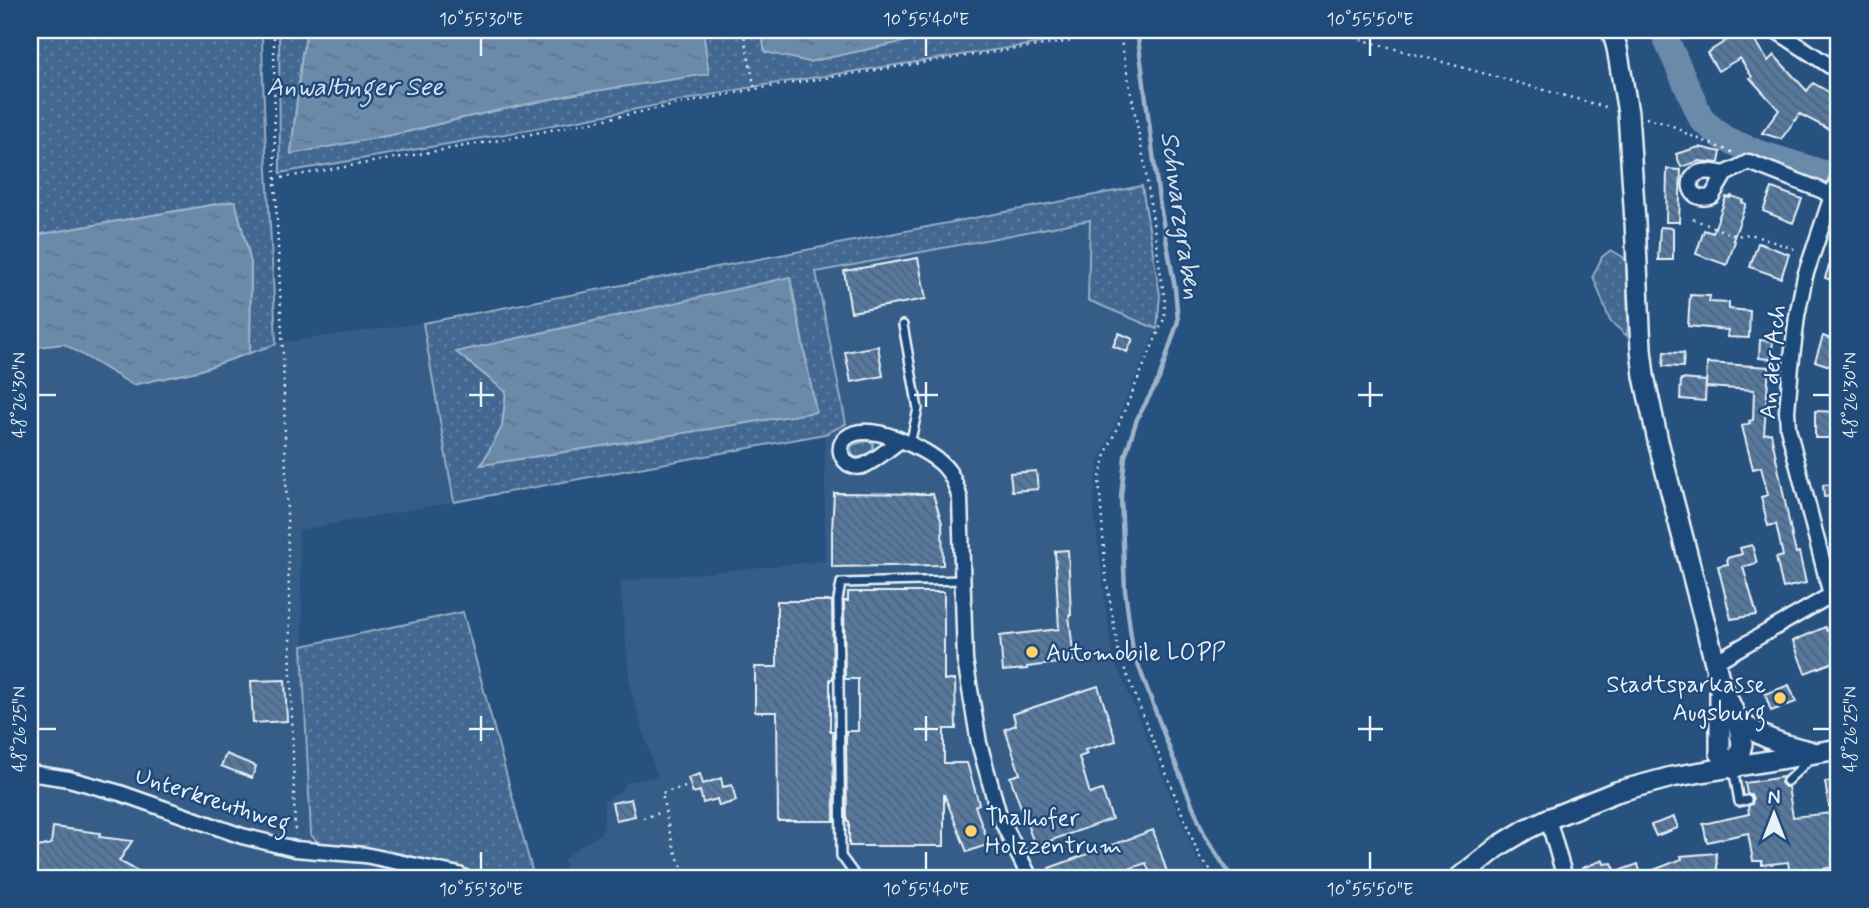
<svg xmlns="http://www.w3.org/2000/svg" width="1869" height="908" font-family="Mynerve,sans-serif">
<defs>
<pattern id="grass-dots" width="8" height="8" patternUnits="userSpaceOnUse" patternTransform="scale(1.75)"><rect width="8" height="8" fill="#436891"/><path d="M2 2h.1M6 6h.1" fill="none" stroke="#5e7ea1" stroke-width="1.8" stroke-linecap="round"/></pattern>
<pattern id="water-ripples" width="26" height="14" patternUnits="userSpaceOnUse" patternTransform="scale(1.75)"><rect width="26" height="14" fill="#6b8aaa"/><path d="M2 4q2-2 4 0t4 0M15 11q2-2 4 0t4 0" fill="none" stroke="#5e7388"/></pattern>
<pattern id="building-back-hatch" width="6" height="6" patternUnits="userSpaceOnUse" patternTransform="scale(1.75)"><rect width="6" height="6" fill="#57789d"/><path d="M-1 5l2 2M0 0l6 6M5-1l2 2" fill="none" stroke="#4f6278"/></pattern>
</defs>
<rect width="100%" height="100%" fill="#27517f"/>
<filter id="ink" filterUnits="userSpaceOnUse"><feTurbulence type="fractalNoise" baseFrequency=".0143" numOctaves="2"/><feDisplacementMap in="SourceGraphic" scale="14" xChannelSelector="R" yChannelSelector="G"/><feConvolveMatrix kernelMatrix="1 2 1 2 8 2 1 2 1" color-interpolation-filters="sRGB"/></filter>
<g filter="url(#ink)">
<path fill="#355d88" d="M 1091,220 L 1088,299 L 1157,329 L 1101,456 L 1095,482 L 1094,512 L 1112,654 L 1198,861 L 1214,878 L 567,878 L 564,859 L 582,845 L 600,834 L 604,826 L 604,802 L 619,792 L 628,782 L 657,777 L 630,686 L 620,581 L 825,561 L 825,434 L 846,423 L 815,272 Z
M 423,323 L 454,502 L 299,530 L 311,835 L 321,844 L 404,854 L 479,878 L 30,878 L 30,348 L 63,344 L 133,385 L 198,371 L 282,342 Z"/>
<path fill="url(#grass-dots)" stroke="#96acc4" stroke-width="2" fill-rule="evenodd" d="M 30,30 L 262,30 C 263,135 272,239 276,344 L 250,353 L 251,263 L 235,201 L 30,236 Z
M 279,30 L 308,30 L 302,54 L 291,153 L 402,133 L 467,117 L 574,94 L 708,74 L 703,30 L 761,30 L 765,52 L 902,42 L 946,30 L 1087,30 L 1067,39 L 758,86 L 505,134 L 280,173 Z
M 1142,186 L 1160,295 L 1157,329 L 1088,300 L 1090,220 L 816,272 L 846,424 L 825,434 L 454,502 L 423,323 ZM 790,278 L 816,412 L 482,465 L 502,427 L 506,392 L 457,352 Z
M 1611,250 L 1623,257 L 1626,262 L 1628,322 L 1627,336 L 1610,321 L 1593,276 L 1602,257 Z
M 867,441 L 873,443 L 873,449 C 867,456 861,459 853,456 L 851,449 L 852,445 Z
M 463,612 L 534,878 L 479,878 L 404,854 L 320,844 L 311,835 L 302,646 Z"/>
<path fill="url(#water-ripples)" stroke="#9db3c9" stroke-width="2" d="M 308,30 L 703,30 L 709,74 L 574,94 L 467,117 L 402,133 L 291,154 L 302,54 Z
M 761,30 L 946,30 L 902,42 L 809,62 L 765,52 Z
M 235,201 L 251,263 L 250,353 L 198,371 L 133,385 L 64,344 L 30,348 L 30,236 Z
M 790,277 L 816,412 L 481,465 L 502,427 L 506,392 L 456,352 Z"/>
<g fill="none" stroke-linecap="round" stroke-linejoin="round">
<path stroke="#9db3c9" stroke-width="4.5" d="M 1137,30 L 1159,200 L 1175,288 L 1178,321 L 1159,379 L 1137,419 L 1125,456 L 1121,497 L 1125,590 L 1133,651 L 1170,750 L 1205,836 L 1229,873 L 1234,878"/>
<path stroke="#6b8aaa" stroke-width="26" d="M 1662,30 L 1702,120 L 1725,139 L 1759,153 L 1839,178"/>
</g>
<path fill="url(#building-back-hatch)" stroke="#e8f1f8" stroke-width="2" d="M 1724,30 L 1747,30 L 1768,61 L 1774,55 L 1807,91 L 1813,83 L 1839,98 L 1839,114 L 1830,130 L 1800,114 L 1781,139 L 1762,133 L 1779,110 L 1750,78 L 1752,77 L 1740,58 L 1718,71 L 1707,53 L 1730,38 Z
M 1699,147 L 1721,152 L 1719,163 L 1699,161 L 1681,167 L 1676,154 Z
M 1667,169 L 1681,170 L 1679,222 L 1666,222 Z
M 1772,188 L 1802,199 L 1793,223 L 1763,211 Z
M 1731,196 L 1743,200 L 1742,202 L 1746,204 L 1733,240 L 1735,241 L 1727,265 L 1696,254 L 1704,230 L 1713,233 L 1726,197 L 1730,198 Z
M 1660,227 L 1673,228 L 1673,260 L 1658,260 Z
M 1758,243 L 1789,254 L 1781,278 L 1750,267 Z
M 918,258 L 926,299 L 851,312 L 844,271 Z
M 1829,266 L 1839,270 L 1839,283 L 1825,278 Z
M 1690,295 L 1710,296 L 1709,302 L 1729,303 L 1729,309 L 1750,311 L 1749,338 L 1727,337 L 1728,330 L 1688,326 Z
M 1119,333 L 1133,339 L 1127,352 L 1113,346 Z
M 1823,336 L 1839,342 L 1839,369 L 1815,361 Z
M 1760,340 L 1773,341 L 1771,359 L 1759,358 Z
M 878,346 L 883,376 L 851,382 L 845,352 Z
M 1664,352 L 1684,353 L 1683,367 L 1663,366 Z
M 1707,363 L 1769,367 L 1764,434 L 1771,433 L 1793,541 L 1796,553 L 1799,552 L 1806,583 L 1783,588 L 1776,558 L 1783,556 L 1776,524 L 1768,526 L 1761,497 L 1768,495 L 1761,467 L 1753,469 L 1742,426 L 1750,423 L 1749,421 L 1753,420 L 1754,390 L 1706,387 Z
M 1681,379 L 1706,381 L 1705,401 L 1680,399 Z
M 1815,411 L 1839,412 L 1839,438 L 1815,438 Z
M 1036,471 L 1038,489 L 1012,491 L 1010,473 Z
M 1835,484 L 1836,496 L 1824,497 L 1823,485 Z
M 834,493 L 933,494 L 942,523 L 943,565 L 832,567 L 832,531 Z
M 1752,545 L 1757,563 L 1743,567 L 1757,615 L 1731,619 L 1718,566 L 1728,564 L 1727,558 L 1742,554 L 1740,548 Z
M 1068,550 L 1071,615 L 1069,615 L 1074,661 L 1027,667 L 1027,669 L 1003,671 L 1000,636 L 1059,629 L 1055,551 Z
M 848,592 L 944,592 L 944,680 L 955,680 L 956,729 L 944,729 L 944,763 L 967,763 L 979,804 L 975,806 L 989,844 L 967,852 L 944,794 L 944,846 L 849,846 L 849,821 L 847,821 L 846,731 L 858,731 L 858,679 L 845,679 L 844,601 L 848,601 Z
M 777,601 L 832,601 L 833,679 L 830,679 L 830,731 L 833,731 L 834,821 L 778,821 L 777,712 L 755,712 L 755,667 L 777,667 Z
M 1825,627 L 1827,631 L 1839,627 L 1839,660 L 1805,673 L 1793,641 Z
M 285,680 L 287,721 L 253,723 L 251,681 Z
M 1789,685 L 1796,702 L 1771,711 L 1765,694 Z
M 1098,686 L 1116,741 L 1085,750 L 1087,754 L 1079,757 L 1090,794 L 1102,790 L 1112,819 L 1035,846 L 1010,777 L 1020,774 L 1005,729 L 1016,725 L 1013,714 Z
M 226,754 L 256,766 L 252,778 L 221,766 Z
M 700,774 L 703,784 L 721,778 L 723,787 L 732,785 L 736,801 L 719,806 L 717,799 L 703,803 L 700,791 L 693,793 L 688,778 Z
M 1783,777 L 1781,783 L 1785,787 L 1788,787 L 1793,817 L 1832,813 L 1836,847 L 1839,846 L 1839,866 L 1790,875 L 1788,862 L 1762,865 L 1762,861 L 1753,861 L 1748,833 L 1707,842 L 1703,824 L 1749,814 L 1748,806 L 1752,804 L 1753,799 L 1751,795 L 1747,794 L 1745,783 Z
M 1839,780 L 1839,804 L 1829,806 L 1825,782 Z
M 631,799 L 635,816 L 616,820 L 612,803 Z
M 1674,817 L 1678,828 L 1656,836 L 1651,825 Z
M 53,827 L 100,833 L 99,837 L 132,841 L 119,861 L 151,878 L 30,878 L 30,849 L 51,844 Z
M 1153,830 L 1168,875 L 1161,878 L 1152,878 L 1146,863 L 1103,878 L 1053,878 L 1049,868 Z
M 1716,853 L 1718,878 L 1586,878 L 1582,868 L 1603,860 L 1604,864 L 1612,863 L 1616,872 L 1638,864 L 1641,875 L 1682,859 L 1681,856 Z"/>
<g fill="none" stroke-linecap="round" stroke-linejoin="round">
<defs>
<path id="lane" d="M 903,325 L 918,409 L 910,444
M 1733,768 L 1739,802 L 1747,800
M 1787,781 L 1809,760
M 857,878 L 841,856 L 838,600 L 841,583 L 962,580"/>
<path id="street" d="M 1775,30 L 1839,72
M 1725,174 C 1718,173 1709,170 1702,172 C 1683,175 1689,205 1712,196 L 1725,174 L 1749,162 L 1823,191 L 1831,197 L 1839,198
M 901,440 C 889,448 878,459 865,465 C 848,473 832,450 846,438 C 867,419 928,449 944,466 C 953,475 957,487 960,499 L 965,660 L 979,743 L 999,815 L 1030,878
M 1831,595 L 1788,428 L 1787,411 L 1791,366 L 1797,316 L 1805,276 L 1839,175
M 1715,662 L 1838,591
M 30,773 L 69,779 L 120,793 L 242,836 L 295,849 L 365,855 L 459,875 L 465,878
M 1548,819 L 1565,878"/>
<path id="secondary" d="M 1612,30 L 1617,48 L 1628,113 L 1635,222 L 1641,349 L 1644,376 L 1658,441 L 1720,682 L 1720,753 L 1732,768
M 1723,689 L 1738,721 L 1742,744 L 1736,767
M 1738,721 C 1763,738 1780,744 1809,751
M 1459,878 L 1499,846 L 1527,829 L 1548,819 L 1616,792 L 1672,777 L 1839,749"/>
</defs>
<use href="#lane" stroke="#e8f1f8" stroke-width="12"/>
<use href="#street" stroke="#e8f1f8" stroke-width="19"/>
<use href="#secondary" stroke="#e8f1f8" stroke-width="24"/>
<path stroke="#e8f1f8" stroke-width="2.5" stroke-dasharray="2 5" stroke-linecap="butt" d="M 274,30 L 275,179 L 283,355 L 295,835
M 743,30 L 755,89
M 1119,30 L 1144,161 L 1165,302 L 1164,319 L 1107,451 L 1099,480 L 1106,578 L 1119,655 L 1200,858 L 1218,878
M 1327,30 L 1609,108
M 1646,118 L 1671,125 L 1689,135 L 1734,153
M 275,179 L 511,138 L 755,89 L 960,57 L 1071,41 L 1090,32 L 1091,30
M 1693,219 L 1736,236 L 1750,234 L 1797,250
M 685,787 L 662,793 C 666,818 673,858 689,878
M 643,818 L 663,812"/>
<use href="#lane" stroke="#1f4a7a" stroke-width="7"/>
<use href="#street" stroke="#1f4a7a" stroke-width="14"/>
<use href="#secondary" stroke="#1f4a7a" stroke-width="19"/>
</g>
</g>
<path fill="none" stroke="#e8f1f8" stroke-width="2.5" d="M 481,38 L 481,56M 926,38 L 926,56M 1370,38 L 1370,56M 481,382 L 481,407M 926,382 L 926,407M 1370,382 L 1370,407M 38,395 L 56,395M 469,395 L 494,395M 914,395 L 938,395M 1358,395 L 1383,395M 1813,395 L 1830,395M 481,716 L 481,741M 926,716 L 926,741M 1370,716 L 1370,741M 38,729 L 56,729M 469,729 L 494,729M 914,729 L 938,729M 1358,729 L 1383,729M 1813,729 L 1830,729M 481,852 L 481,870M 926,852 L 926,870M 1370,852 L 1370,870"/>
<g fill="#ffd166" stroke="#1f4a7a" stroke-width="2.5">
<circle cx="1032" cy="652" r="7"/>
<circle cx="1780" cy="698" r="7"/>
<circle cx="971" cy="831" r="7"/>
</g>
<g text-anchor="middle" stroke-width="5" stroke-linejoin="round" paint-order="stroke">
<g font-size="24" fill="#e8f1f8" stroke="#1f4a7a">
<text transform="translate(1772 362) rotate(-85)" y="8">An der Ach</text>
<text transform="translate(213 799) rotate(18)" y="8">Unterkreuthweg</text>
</g>
<g font-size="24" fill="#e8f1f8" stroke="#1f4a7a" text-anchor="start">
<text x="1046" y="660">Automobile LOPP</text>
<text x="1766" y="692" text-anchor="end">Stadtsparkasse<tspan x="1766" dy="28">Augsburg</tspan></text>
<text x="985" y="825">Thalhofer<tspan x="985" dy="28">Holzzentrum</tspan></text>
</g>
<g font-size="26" font-style="italic" fill="#d5e2ec" stroke="#1f4a7a">
<text x="355" y="95">Anwaltinger See</text>
<text transform="translate(1182 215) rotate(82)" y="9">Schwarzgraben</text>
</g>
</g>
<rect width="1869" height="908" fill="none" stroke="#1f4a7a" stroke-width="77"/>
<g transform="translate(1774 814)" stroke="#1f4a7a" stroke-width="5" paint-order="stroke">
<path d="M0-5L12 26L0 18L-12 26Z" fill="#e8f1f8"/>
<text y="-10" font-size="19" font-weight="bold" text-anchor="middle" fill="#e8f1f8">N</text>
</g>
<rect x="38" y="38" width="1792" height="832" fill="none" stroke="#e8f1f8" stroke-width="2.5"/>
<g font-size="18" text-anchor="middle" fill="#e8f1f8">
<text x="481" y="25">10°55'30"E</text>
<text x="926" y="25">10°55'40"E</text>
<text x="1370" y="25">10°55'50"E</text>
<text transform="translate(19 395) rotate(-90)" y="6">48°26'30"N</text>
<text transform="translate(1850 395) rotate(-90)" y="6">48°26'30"N</text>
<text transform="translate(19 729) rotate(-90)" y="6">48°26'25"N</text>
<text transform="translate(1850 729) rotate(-90)" y="6">48°26'25"N</text>
<text x="481" y="895">10°55'30"E</text>
<text x="926" y="895">10°55'40"E</text>
<text x="1370" y="895">10°55'50"E</text>
</g>
</svg>
